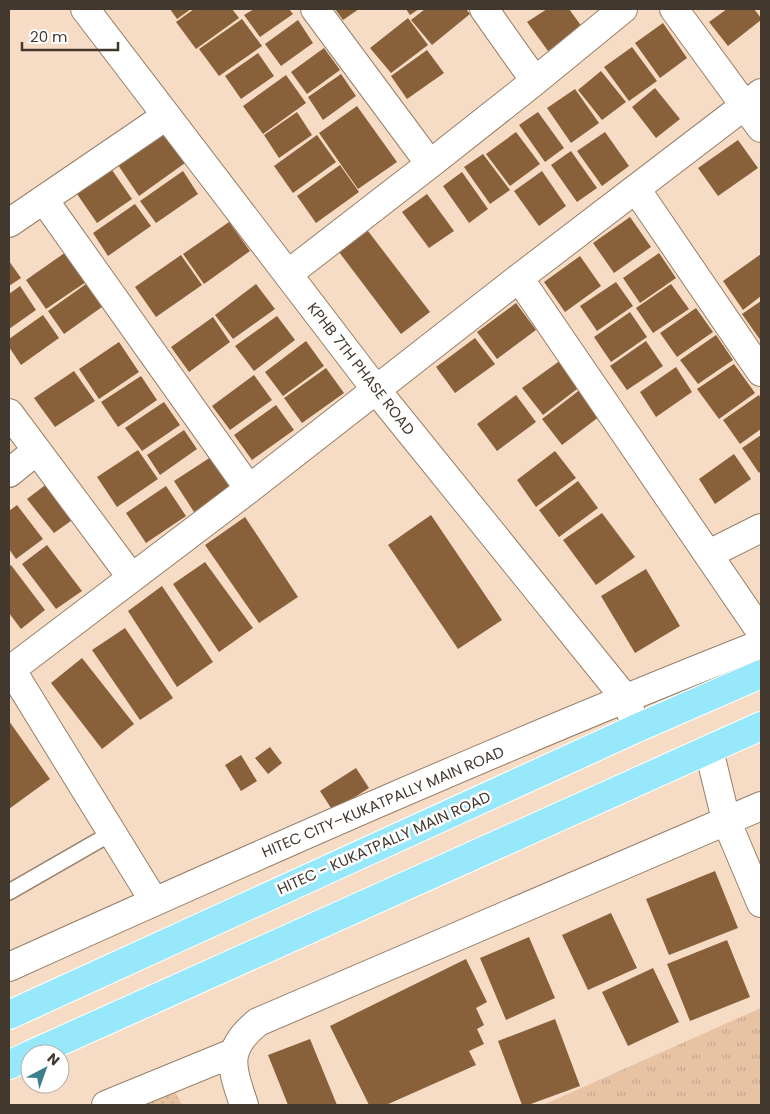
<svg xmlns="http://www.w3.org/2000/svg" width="770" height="1114" font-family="Poppins,sans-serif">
<defs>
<pattern id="grass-dots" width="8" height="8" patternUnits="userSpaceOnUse" patternTransform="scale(1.25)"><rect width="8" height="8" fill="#e7c3a4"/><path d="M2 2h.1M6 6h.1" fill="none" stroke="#c7a88e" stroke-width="1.8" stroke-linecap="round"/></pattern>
<pattern id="park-tufts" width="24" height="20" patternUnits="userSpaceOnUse" patternTransform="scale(1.25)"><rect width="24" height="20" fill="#e7c3a4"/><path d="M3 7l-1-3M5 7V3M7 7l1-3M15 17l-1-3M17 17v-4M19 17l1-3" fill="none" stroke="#c7a88e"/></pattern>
</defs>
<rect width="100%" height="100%" fill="#f7dcc5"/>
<path fill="url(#grass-dots)" d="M 172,1086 L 182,1105 L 129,1105 Z"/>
<path fill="url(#park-tufts)" d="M 761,1008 L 761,1105 L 543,1105 Z"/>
<path fill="#88603a" d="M 170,9 L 191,9 L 177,19 Z
M 194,9 L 232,9 L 239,18 L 196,49 L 176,22 Z
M 254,9 L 289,9 L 293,14 L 260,37 L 244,15 Z
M 335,9 L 359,9 L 343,20 Z
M 406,9 L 419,9 L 410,15 Z
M 425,9 L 466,9 L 470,14 L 432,45 L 411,20 Z
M 547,9 L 569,9 L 582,27 L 548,51 L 527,22 Z
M 727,9 L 754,9 L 761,18 L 761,20 L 728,46 L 709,22 Z
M 408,18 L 428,45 L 391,73 L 370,48 Z
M 242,19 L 262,46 L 219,76 L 199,49 Z
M 298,20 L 313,43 L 281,66 L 265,44 Z
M 663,23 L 687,58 L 660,78 L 635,43 Z
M 632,47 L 657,81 L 629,101 L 604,67 Z
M 324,48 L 340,70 L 307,94 L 291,72 Z
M 427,50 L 444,73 L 407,99 L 391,76 Z
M 258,53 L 274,76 L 241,99 L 225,76 Z
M 601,71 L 626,102 L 602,120 L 578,90 Z
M 341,74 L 356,96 L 323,120 L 308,97 Z
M 286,75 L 306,103 L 263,134 L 243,106 Z
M 655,88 L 680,119 L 656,138 L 632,107 Z
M 575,89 L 599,123 L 571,143 L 547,108 Z
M 357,106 L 397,162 L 358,189 L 319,133 Z
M 297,112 L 312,135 L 279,158 L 264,135 Z
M 538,112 L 564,148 L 545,162 L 519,125 Z
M 516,132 L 540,164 L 510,186 L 486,154 Z
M 605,132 L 629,166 L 602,186 L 577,151 Z
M 164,133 L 185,163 L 139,196 L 118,165 Z
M 317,135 L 336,162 L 293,193 L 274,166 Z
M 738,140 L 758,168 L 718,196 L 698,168 Z
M 571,151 L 597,188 L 577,202 L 551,165 Z
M 483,154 L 510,190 L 490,204 L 464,167 Z
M 340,165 L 359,192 L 316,223 L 297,196 Z
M 112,170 L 132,199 L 97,223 L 77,194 Z
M 183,171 L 198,194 L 156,223 L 140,201 Z
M 542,171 L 566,206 L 539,226 L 514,191 Z
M 462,172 L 488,209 L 469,223 L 443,186 Z
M 427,194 L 454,231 L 429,248 L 402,212 Z
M 135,204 L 151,226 L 108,256 L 93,233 Z
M 630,217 L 651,247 L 614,273 L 593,243 Z
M 229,222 L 250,251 L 204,284 L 183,254 Z
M 368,231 L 430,312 L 401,334 L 339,252 Z
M 66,252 L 86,282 L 46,309 L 26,280 Z
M 659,253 L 676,278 L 640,303 L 623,278 Z
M 761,254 L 761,296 L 743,310 L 723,281 Z
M 181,255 L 202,285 L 156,317 L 135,287 Z
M 580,256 L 601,286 L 565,312 L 544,282 Z
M 9,261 L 21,278 L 9,286 Z
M 616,282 L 633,306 L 597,331 L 580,306 Z
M 86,284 L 102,307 L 64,334 L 48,311 Z
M 256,284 L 275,309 L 233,339 L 215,315 Z
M 671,284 L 689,309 L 653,333 L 636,308 Z
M 20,286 L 36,310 L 9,329 L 9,294 Z
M 761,301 L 761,341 L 742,314 Z
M 516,303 L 536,330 L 497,359 L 477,332 Z
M 696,308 L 713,332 L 677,357 L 660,333 Z
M 630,312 L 647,337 L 611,362 L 594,337 Z
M 43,315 L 59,338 L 21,365 L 9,347 L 9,339 Z
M 277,316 L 295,340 L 254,371 L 235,346 Z
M 213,317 L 230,342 L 189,372 L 171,347 Z
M 716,335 L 733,360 L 698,384 L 680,360 Z
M 475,338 L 495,364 L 455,393 L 436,367 Z
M 306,341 L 324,366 L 283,396 L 265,372 Z
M 646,341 L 663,366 L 627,390 L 610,366 Z
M 119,342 L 139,372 L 99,399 L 79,369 Z
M 561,360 L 581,386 L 543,415 L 522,388 Z
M 734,364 L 755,393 L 719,419 L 697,389 Z
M 676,367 L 692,392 L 656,417 L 640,392 Z
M 326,368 L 344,393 L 302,423 L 284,398 Z
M 74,371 L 95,401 L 55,427 L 34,398 Z
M 254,375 L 272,400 L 230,430 L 212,406 Z
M 141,376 L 157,400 L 118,427 L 101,402 Z
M 581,389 L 600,416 L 562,445 L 542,419 Z
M 516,395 L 536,422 L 497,451 L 477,424 Z
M 759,395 L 761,399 L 761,429 L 740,444 L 723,420 Z
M 164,402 L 180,425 L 142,451 L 125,428 Z
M 276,405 L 294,430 L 252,460 L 234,435 Z
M 184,430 L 197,449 L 160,475 L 147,455 Z
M 761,435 L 761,471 L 759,473 L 742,448 Z
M 138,450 L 158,479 L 117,507 L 97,477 Z
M 555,451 L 576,478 L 536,507 L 517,480 Z
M 734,454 L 751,479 L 715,504 L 699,479 Z
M 214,455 L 234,484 L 194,512 L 174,481 Z
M 578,481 L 598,508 L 559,537 L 539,510 Z
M 48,483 L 75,518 L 54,533 L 27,499 Z
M 166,486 L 186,516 L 146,543 L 126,513 Z
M 17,505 L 43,539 L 16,559 L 9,549 L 9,511 Z
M 602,513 L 635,557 L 596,585 L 563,540 Z
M 431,515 L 502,620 L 458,649 L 388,545 Z
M 245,517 L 298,597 L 259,623 L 205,545 Z
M 47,545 L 82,591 L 56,609 L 22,564 Z
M 205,562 L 253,628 L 219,652 L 173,584 Z
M 11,565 L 45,610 L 21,629 L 9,613 L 9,566 Z
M 646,569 L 680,626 L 635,653 L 601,596 Z
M 162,586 L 213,662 L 177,687 L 128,611 Z
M 125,628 L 173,698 L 140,720 L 92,650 Z
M 82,658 L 134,724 L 102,749 L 51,683 Z
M 9,721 L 50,779 L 9,809 Z
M 270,747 L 282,763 L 268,774 L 255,758 Z
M 241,755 L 257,781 L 241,791 L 225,765 Z
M 356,768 L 369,788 L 333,811 L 320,791 Z
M 715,871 L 738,928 L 669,955 L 646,899 Z
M 611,913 L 637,968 L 588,990 L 562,935 Z
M 529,937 L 555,998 L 506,1020 L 480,958 Z
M 727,940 L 750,997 L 690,1021 L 667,964 Z
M 466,959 L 487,1002 L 476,1008 L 484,1025 L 477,1029 L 484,1044 L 469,1051 L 476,1065 L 386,1105 L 369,1105 L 330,1026 Z
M 653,968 L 679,1022 L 628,1046 L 602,992 Z
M 555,1019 L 580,1086 L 528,1105 L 522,1105 L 498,1041 Z
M 310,1039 L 337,1105 L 288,1105 L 268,1055 Z"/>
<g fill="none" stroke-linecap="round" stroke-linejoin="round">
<defs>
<path id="service" d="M 9,892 L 110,834"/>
<path id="minor" d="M 85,9 L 377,391 L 625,698 L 637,728
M 674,9 L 761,128
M 535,81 L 623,9
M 430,164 L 535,81 L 484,9
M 636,189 L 761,372
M 9,223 L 166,116
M 288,274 L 430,164 L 315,9
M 519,278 L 761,632
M 9,413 L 132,578
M 9,473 L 36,451
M 249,489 L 519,278 L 761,93
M 709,554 L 761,528
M 11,669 L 154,901
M 9,671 L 249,489 L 44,200
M 709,750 L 726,820 L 761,903
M 106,1105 L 233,1053
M 244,1105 C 232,1068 223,1050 258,1022 L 761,806"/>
<path id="tertiary" d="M 9,967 C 258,855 507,744 761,644"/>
<path id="primary" d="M 9,1015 L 637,728 L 761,674
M 32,1054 L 761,726
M 9,1065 L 30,1055"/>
</defs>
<use href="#service" stroke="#977f69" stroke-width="18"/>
<use href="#minor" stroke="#977f69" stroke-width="30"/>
<use href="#tertiary" stroke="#977f69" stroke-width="30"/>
<use href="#primary" stroke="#fff" stroke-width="30"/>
<use href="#service" stroke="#fff" stroke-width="15"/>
<use href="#minor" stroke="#fff" stroke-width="28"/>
<use href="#tertiary" stroke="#fff" stroke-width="28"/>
<use href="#primary" stroke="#96e8fa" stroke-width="28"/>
</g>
<g text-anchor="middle" stroke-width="5" stroke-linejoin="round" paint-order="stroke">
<g font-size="15" fill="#42382e" stroke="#fff">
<text transform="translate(361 369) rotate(52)" y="5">KPHB 7TH PHASE ROAD</text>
<text transform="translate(383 802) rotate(-23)" y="5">HITEC CITY–KUKATPALLY MAIN ROAD</text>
<text transform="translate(384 843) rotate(-24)" y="5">HITEC - KUKATPALLY MAIN ROAD</text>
</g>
</g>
<rect width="770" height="1114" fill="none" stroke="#42382e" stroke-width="20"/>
<g transform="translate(45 1069) rotate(41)"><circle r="24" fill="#ffffff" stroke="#b3afab"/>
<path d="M0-4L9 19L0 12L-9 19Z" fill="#3c7f8f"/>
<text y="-8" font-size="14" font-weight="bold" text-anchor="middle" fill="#42382e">N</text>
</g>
<path d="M22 42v8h96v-8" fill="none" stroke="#42382e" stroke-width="2.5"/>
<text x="30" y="42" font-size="15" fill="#42382e" stroke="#ffffff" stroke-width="4" paint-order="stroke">20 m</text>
</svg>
